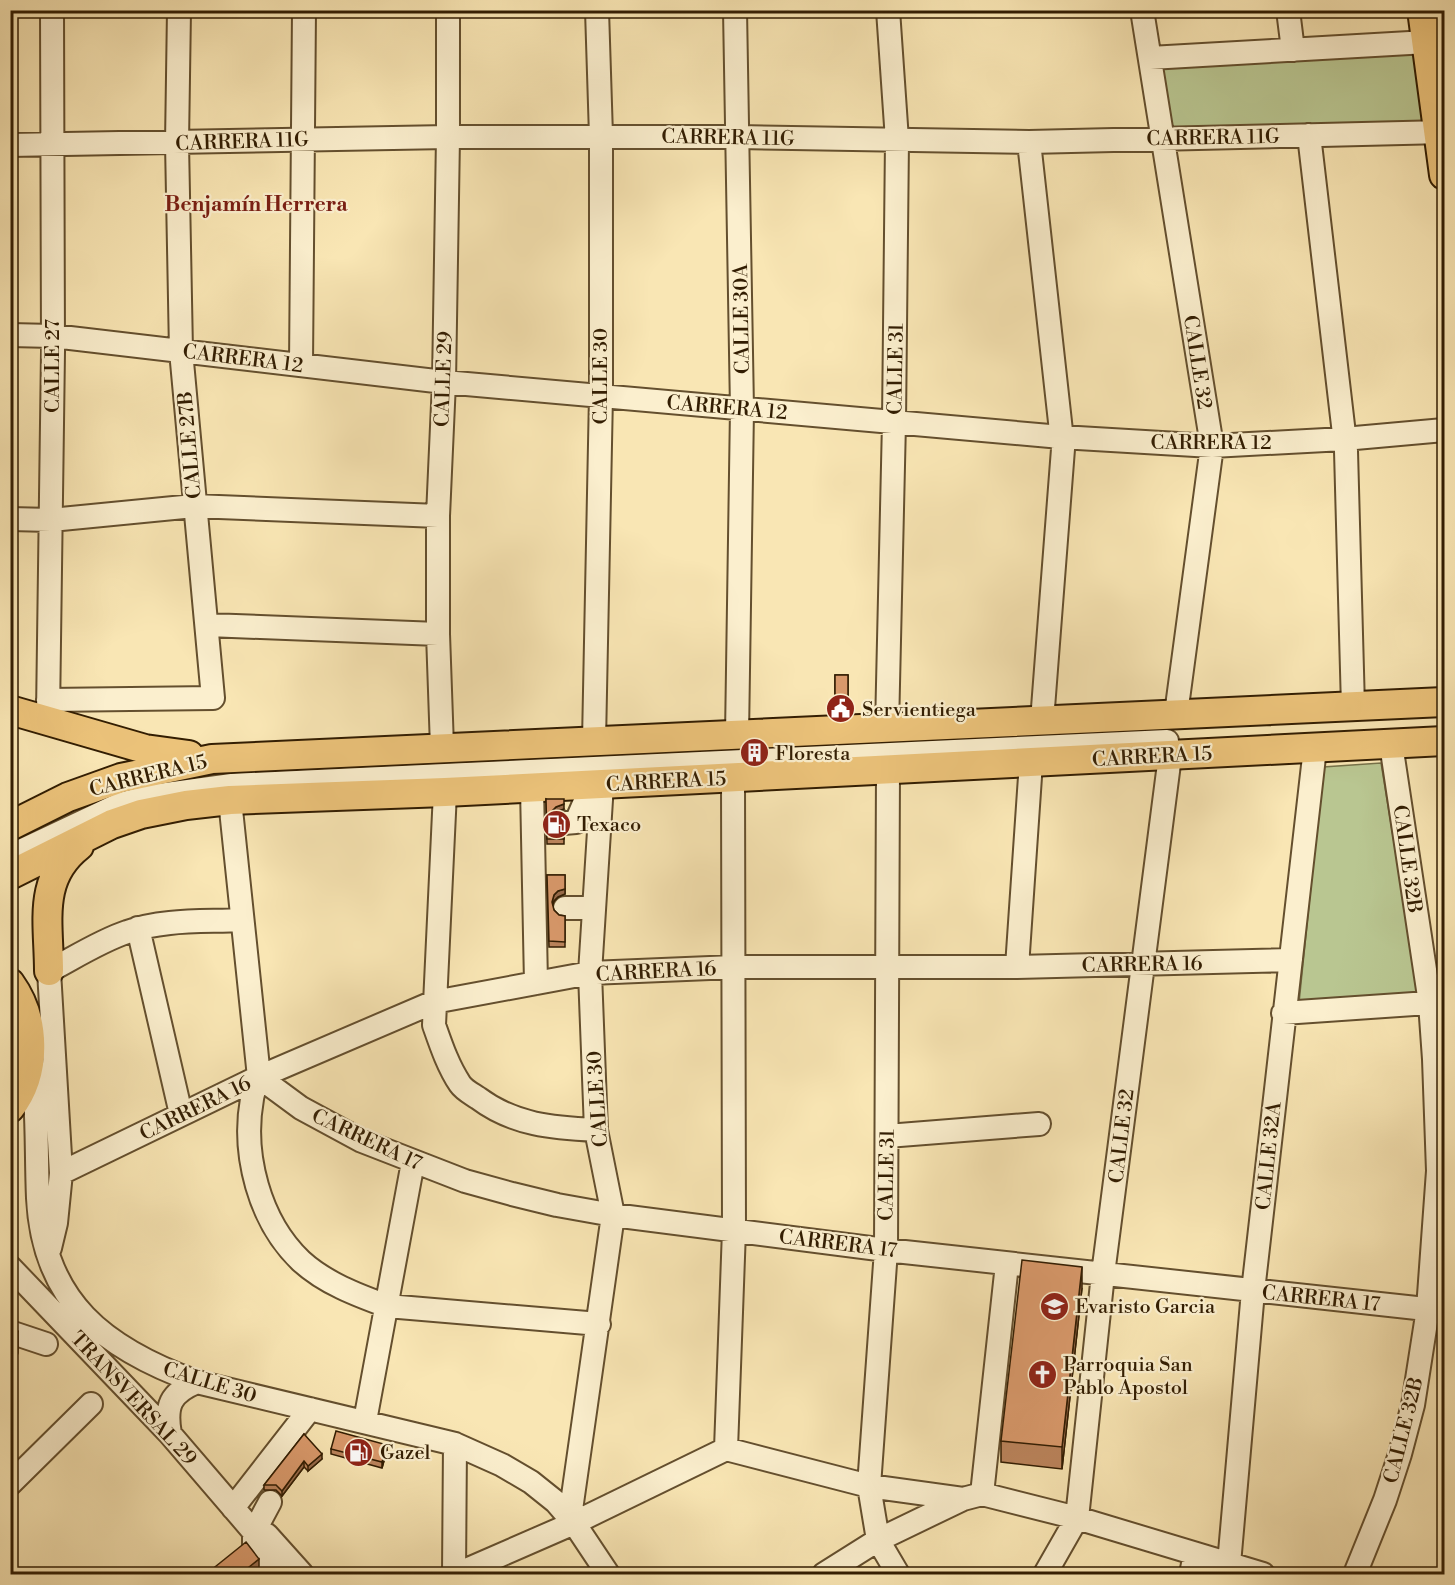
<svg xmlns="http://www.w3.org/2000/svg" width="1455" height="1585" font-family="'Libre Bodoni',serif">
<rect width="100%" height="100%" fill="#f9e6b4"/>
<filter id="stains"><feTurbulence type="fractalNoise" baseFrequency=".00333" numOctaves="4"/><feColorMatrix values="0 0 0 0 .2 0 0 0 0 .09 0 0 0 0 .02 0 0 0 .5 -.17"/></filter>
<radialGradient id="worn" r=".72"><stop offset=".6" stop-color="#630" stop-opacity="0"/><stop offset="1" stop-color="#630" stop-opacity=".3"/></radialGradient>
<path fill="#b9c691" stroke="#76724a" stroke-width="1.5" d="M 1427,42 L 1438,132 L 1162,138 L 1150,58 Z
M 1381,763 L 1419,996 L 1299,1003 L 1323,767 Z"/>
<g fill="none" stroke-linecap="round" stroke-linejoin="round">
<defs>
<path id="minor" d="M 735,10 L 742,409 L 737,735
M 1142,10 L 1212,446 L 1176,714
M 1288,10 L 1293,50
M 1150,58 L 1427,42
M 1309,135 L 1346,451 L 1353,707
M 1029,142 L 1063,449 L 1042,721
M 10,145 L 448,137 L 738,137 L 1029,142 L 1444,132
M 10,335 L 53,336 L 444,382 L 1061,437 L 1212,446 L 1344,439 L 1444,430
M 301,365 L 304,10
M 10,519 L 51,520 L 194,506 L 438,516
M 208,625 L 438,634
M 48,700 L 213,698 L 181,351 L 177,143 L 179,10
M 48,714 L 53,351 L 52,10
M 887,728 L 894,422 L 897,140 L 888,10
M 594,741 L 601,395 L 601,136 L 597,10
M 442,747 L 438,634 L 438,516 L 444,382 L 448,137 L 448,10
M 888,770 L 886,1250 L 869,1486 L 878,1540 L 898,1574
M 532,788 L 536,983
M 445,792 L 434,1025 C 441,1045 448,1066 460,1084 C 464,1090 472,1094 478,1098 C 514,1125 553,1128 596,1130
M 230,800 L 259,1077 C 257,1084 253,1091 252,1099 C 242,1154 259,1221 301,1261 C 325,1283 357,1295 387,1306 L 599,1324
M 564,823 L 576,822 L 592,785
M 10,856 L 120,804 L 152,796 L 232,785 L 1167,741
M 565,908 L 594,908
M 138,928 L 181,1114
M 1017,967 L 1031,762
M 1283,1013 L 1443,1002
M 32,1060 C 38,1106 36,1151 38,1198 C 43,1302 105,1349 197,1382 L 455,1444 L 502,1465 L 531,1482 L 556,1502 L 574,1523 L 608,1574
M 259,1077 L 301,1108 L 362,1141 L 465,1181 L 512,1194 L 557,1205 L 613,1215 L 886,1250 L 1444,1311
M 887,1136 L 1039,1124
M 61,1173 L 259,1077 L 434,1002 L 590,973 L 734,967 L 1017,967 L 1291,960
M 50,1248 L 56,1223 L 61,1173 L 49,971 C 74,958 100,941 127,932 C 163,919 204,922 241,920
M 10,1267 L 170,1434 L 254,1532 L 267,1535 L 302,1574
M 10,1332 L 46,1344
M 365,1421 L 413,1162
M 170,1434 C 165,1406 170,1393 197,1382
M 726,1449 L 734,1230 L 733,778
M 10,1484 L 91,1404
M 982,1494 L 1007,1264
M 270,1502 L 254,1532 L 254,1547 L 277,1574
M 233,1508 L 310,1409
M 570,1517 L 613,1215 L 596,1130 L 590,973 L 602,784
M 1229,1564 L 1253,1291 L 1315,748
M 454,1574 L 455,1444
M 457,1574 L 574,1523 L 726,1449 L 869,1486 L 963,1499
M 824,1574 L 878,1540 L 963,1499 L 982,1494 L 1077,1518 L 1263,1574
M 1045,1574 L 1077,1518 L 1103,1274 L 1170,756
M 1191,1574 L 1195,1554
M 1355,1574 L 1385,1500 L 1400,1454 L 1413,1405 L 1428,1309 L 1438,1171 L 1434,1059 L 1430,1003 L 1391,744"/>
<path id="major" d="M 1422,10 L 1444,175
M 10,710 L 145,749 L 189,755
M 10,826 L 68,797 L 121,778 L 212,759 L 1444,702
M 10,875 L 112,824 L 141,814 L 186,805 L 230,800 L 445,792 L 1444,741
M 49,971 C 49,923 37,879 79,846
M 10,983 C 36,1019 38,1072 10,1108"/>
</defs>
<use href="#minor" stroke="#644f2e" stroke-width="26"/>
<use href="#major" stroke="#321d02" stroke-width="32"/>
<use href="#minor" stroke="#fbefce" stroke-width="22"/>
<use href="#major" stroke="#ecc37a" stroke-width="28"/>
</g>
<path fill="#bb845c" stroke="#321d02" stroke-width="1.5" d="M 835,675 L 848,675 L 848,713 L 835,714 Z
M 546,799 L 564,809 L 556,812 L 552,817 L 551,820 L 553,826 L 558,830 L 564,831 L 564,844 L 547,844 Z
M 547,875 L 565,875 L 565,894 L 558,897 L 554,901 L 552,905 L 554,910 L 559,915 L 565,916 L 565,947 L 549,947 Z
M 1082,1288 L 1062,1469 L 1001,1462 L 1001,1441 Z
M 304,1434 L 322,1459 L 308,1471 L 304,1467 L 282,1496 L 276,1490 L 264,1490 L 264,1485 Z
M 331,1449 L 387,1450 L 382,1468 L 331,1454 Z"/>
<path fill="#986b4b" stroke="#321d02" stroke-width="1.5" d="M 564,804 L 564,809 L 556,812 L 552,817 L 551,824 L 552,811 L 556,807 Z
M 565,889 L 565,894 L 558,897 L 554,901 L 552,907 L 552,902 L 554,895 L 558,891 Z
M 1082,1267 L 1082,1288 L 1062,1469 L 1062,1447 Z
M 18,1331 L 18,1353 L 10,1374 L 10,1353 Z
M 387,1445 L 387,1450 L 382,1468 L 382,1462 Z
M 322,1454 L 322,1459 L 308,1471 L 308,1466 Z
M 304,1461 L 304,1467 L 282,1496 L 282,1491 Z
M 259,1559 L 259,1575 L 239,1575 Z"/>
<path fill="#d9996b" stroke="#321d02" stroke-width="1.5" d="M 835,675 L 848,675 L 848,702 L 835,703 Z
M 546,799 L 564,799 L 564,804 L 556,807 L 552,811 L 551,818 L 553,826 L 558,830 L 564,831 L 564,839 L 547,839 Z
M 547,875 L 565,875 L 565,889 L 558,891 L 554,895 L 552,902 L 554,910 L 559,915 L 565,916 L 565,942 L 549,941 Z
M 1022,1260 L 1082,1267 L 1062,1447 L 1001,1441 Z
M 10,1329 L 18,1331 L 10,1353 Z
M 336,1431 L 387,1445 L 382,1462 L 331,1449 Z
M 304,1434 L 322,1454 L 308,1466 L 304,1461 L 282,1491 L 276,1485 L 264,1485 Z
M 246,1542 L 259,1559 L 239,1575 L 205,1575 Z"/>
<defs>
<symbol id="civic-disc" viewBox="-11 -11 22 22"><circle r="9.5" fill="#8f2418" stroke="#fbefce"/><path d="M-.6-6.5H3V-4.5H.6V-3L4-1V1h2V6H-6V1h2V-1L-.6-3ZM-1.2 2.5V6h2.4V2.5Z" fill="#fff"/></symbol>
<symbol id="building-disc" viewBox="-11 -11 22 22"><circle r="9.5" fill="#8f2418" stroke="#fbefce"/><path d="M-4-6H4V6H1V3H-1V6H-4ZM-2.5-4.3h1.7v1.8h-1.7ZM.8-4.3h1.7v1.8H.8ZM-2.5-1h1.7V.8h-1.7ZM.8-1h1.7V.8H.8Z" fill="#fff"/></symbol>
<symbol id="fuel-disc" viewBox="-11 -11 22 22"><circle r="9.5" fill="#8f2418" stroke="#fbefce"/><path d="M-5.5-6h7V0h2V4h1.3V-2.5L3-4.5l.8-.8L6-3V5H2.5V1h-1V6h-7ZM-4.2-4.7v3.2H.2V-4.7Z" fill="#fff"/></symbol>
<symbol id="school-disc" viewBox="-11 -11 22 22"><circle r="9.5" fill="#8f2418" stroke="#fbefce"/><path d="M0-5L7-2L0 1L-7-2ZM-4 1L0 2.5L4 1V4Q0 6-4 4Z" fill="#fff"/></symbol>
<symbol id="church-disc" viewBox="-11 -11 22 22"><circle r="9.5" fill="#8f2418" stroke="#fbefce"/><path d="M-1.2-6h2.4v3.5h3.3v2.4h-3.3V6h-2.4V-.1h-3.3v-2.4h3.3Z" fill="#fff"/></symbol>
</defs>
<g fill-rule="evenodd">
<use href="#civic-disc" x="824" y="692" width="33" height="33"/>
<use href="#building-disc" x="738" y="736" width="33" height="33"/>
<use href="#fuel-disc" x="540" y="808" width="33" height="33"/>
<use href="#school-disc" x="1038" y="1290" width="33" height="33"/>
<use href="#church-disc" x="1026" y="1358" width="33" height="33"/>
<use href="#fuel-disc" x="342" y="1436" width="33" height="33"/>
</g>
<g text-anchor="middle" stroke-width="4.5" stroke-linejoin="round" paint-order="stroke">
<g font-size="20" fill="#321d02" stroke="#fbefce">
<text transform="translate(728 137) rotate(1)" y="7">CARRERA 11G</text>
<text transform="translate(1213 137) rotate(-1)" y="7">CARRERA 11G</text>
<text transform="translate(242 141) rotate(-2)" y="7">CARRERA 11G</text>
<text transform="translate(741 319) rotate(-91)" y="7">CALLE 30A</text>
<text transform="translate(243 358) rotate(7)" y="7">CARRERA 12</text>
<text transform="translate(1198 362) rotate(81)" y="7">CALLE 32</text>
<text transform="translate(52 366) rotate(-90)" y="7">CALLE 27</text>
<text transform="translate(895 369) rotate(-89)" y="7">CALLE 31</text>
<text transform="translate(600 376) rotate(-90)" y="7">CALLE 30</text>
<text transform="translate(443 379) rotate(-88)" y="7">CALLE 29</text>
<text transform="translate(727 407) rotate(5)" y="7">CARRERA 12</text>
<text x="1211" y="449">CARRERA 12</text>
<text transform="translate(189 445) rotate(-95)" y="7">CALLE 27B</text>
<text transform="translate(1152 756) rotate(-3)" y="7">CARRERA 15</text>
<text transform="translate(148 775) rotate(-14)" y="7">CARRERA 15</text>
<text transform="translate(666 781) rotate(-3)" y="7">CARRERA 15</text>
<text transform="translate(1408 859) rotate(82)" y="7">CALLE 32B</text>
<text transform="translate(1142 964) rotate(-1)" y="7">CARRERA 16</text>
<text transform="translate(656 971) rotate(-3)" y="7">CARRERA 16</text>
<text transform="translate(597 1099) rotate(-94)" y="7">CALLE 30</text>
<text transform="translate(195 1108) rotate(-26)" y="7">CARRERA 16</text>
<text transform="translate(1121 1136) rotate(-83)" y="7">CALLE 32</text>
<text transform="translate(367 1139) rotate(25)" y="7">CARRERA 17</text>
<text transform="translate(1268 1156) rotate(-84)" y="7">CALLE 32A</text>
<text transform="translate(886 1175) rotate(-89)" y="7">CALLE 31</text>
<text transform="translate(838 1243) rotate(7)" y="7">CARRERA 17</text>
<text transform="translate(1321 1298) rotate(6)" y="7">CARRERA 17</text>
<text transform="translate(210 1382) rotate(17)" y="7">CALLE 30</text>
<text transform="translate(134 1398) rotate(47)" y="7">TRANSVERSAL 29</text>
<text transform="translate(1403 1430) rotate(-76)" y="7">CALLE 32B</text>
</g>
<g font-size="20" fill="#321d02" stroke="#fbefce" text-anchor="start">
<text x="862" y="716">Servientiega</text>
<text x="775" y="760">Floresta</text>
<text x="577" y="831">Texaco</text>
<text x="1075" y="1313">Evaristo Garcia</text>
<text x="1063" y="1371">Parroquia San<tspan x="1063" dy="23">Pablo Apostol</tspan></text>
<text x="380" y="1459">Gazel</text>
</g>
<g font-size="21" font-weight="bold" fill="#7a1f14" stroke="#fbefce">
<text x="256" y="211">Benjamín Herrera</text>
</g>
</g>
<rect width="1455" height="1585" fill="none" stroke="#f9e6b4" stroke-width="36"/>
<rect x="12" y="12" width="1431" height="1561" fill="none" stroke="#321d02" stroke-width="3"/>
<rect x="18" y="18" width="1419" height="1549" fill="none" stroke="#321d02" stroke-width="1.5"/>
<rect width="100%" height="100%" filter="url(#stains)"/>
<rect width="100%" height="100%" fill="url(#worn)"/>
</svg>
